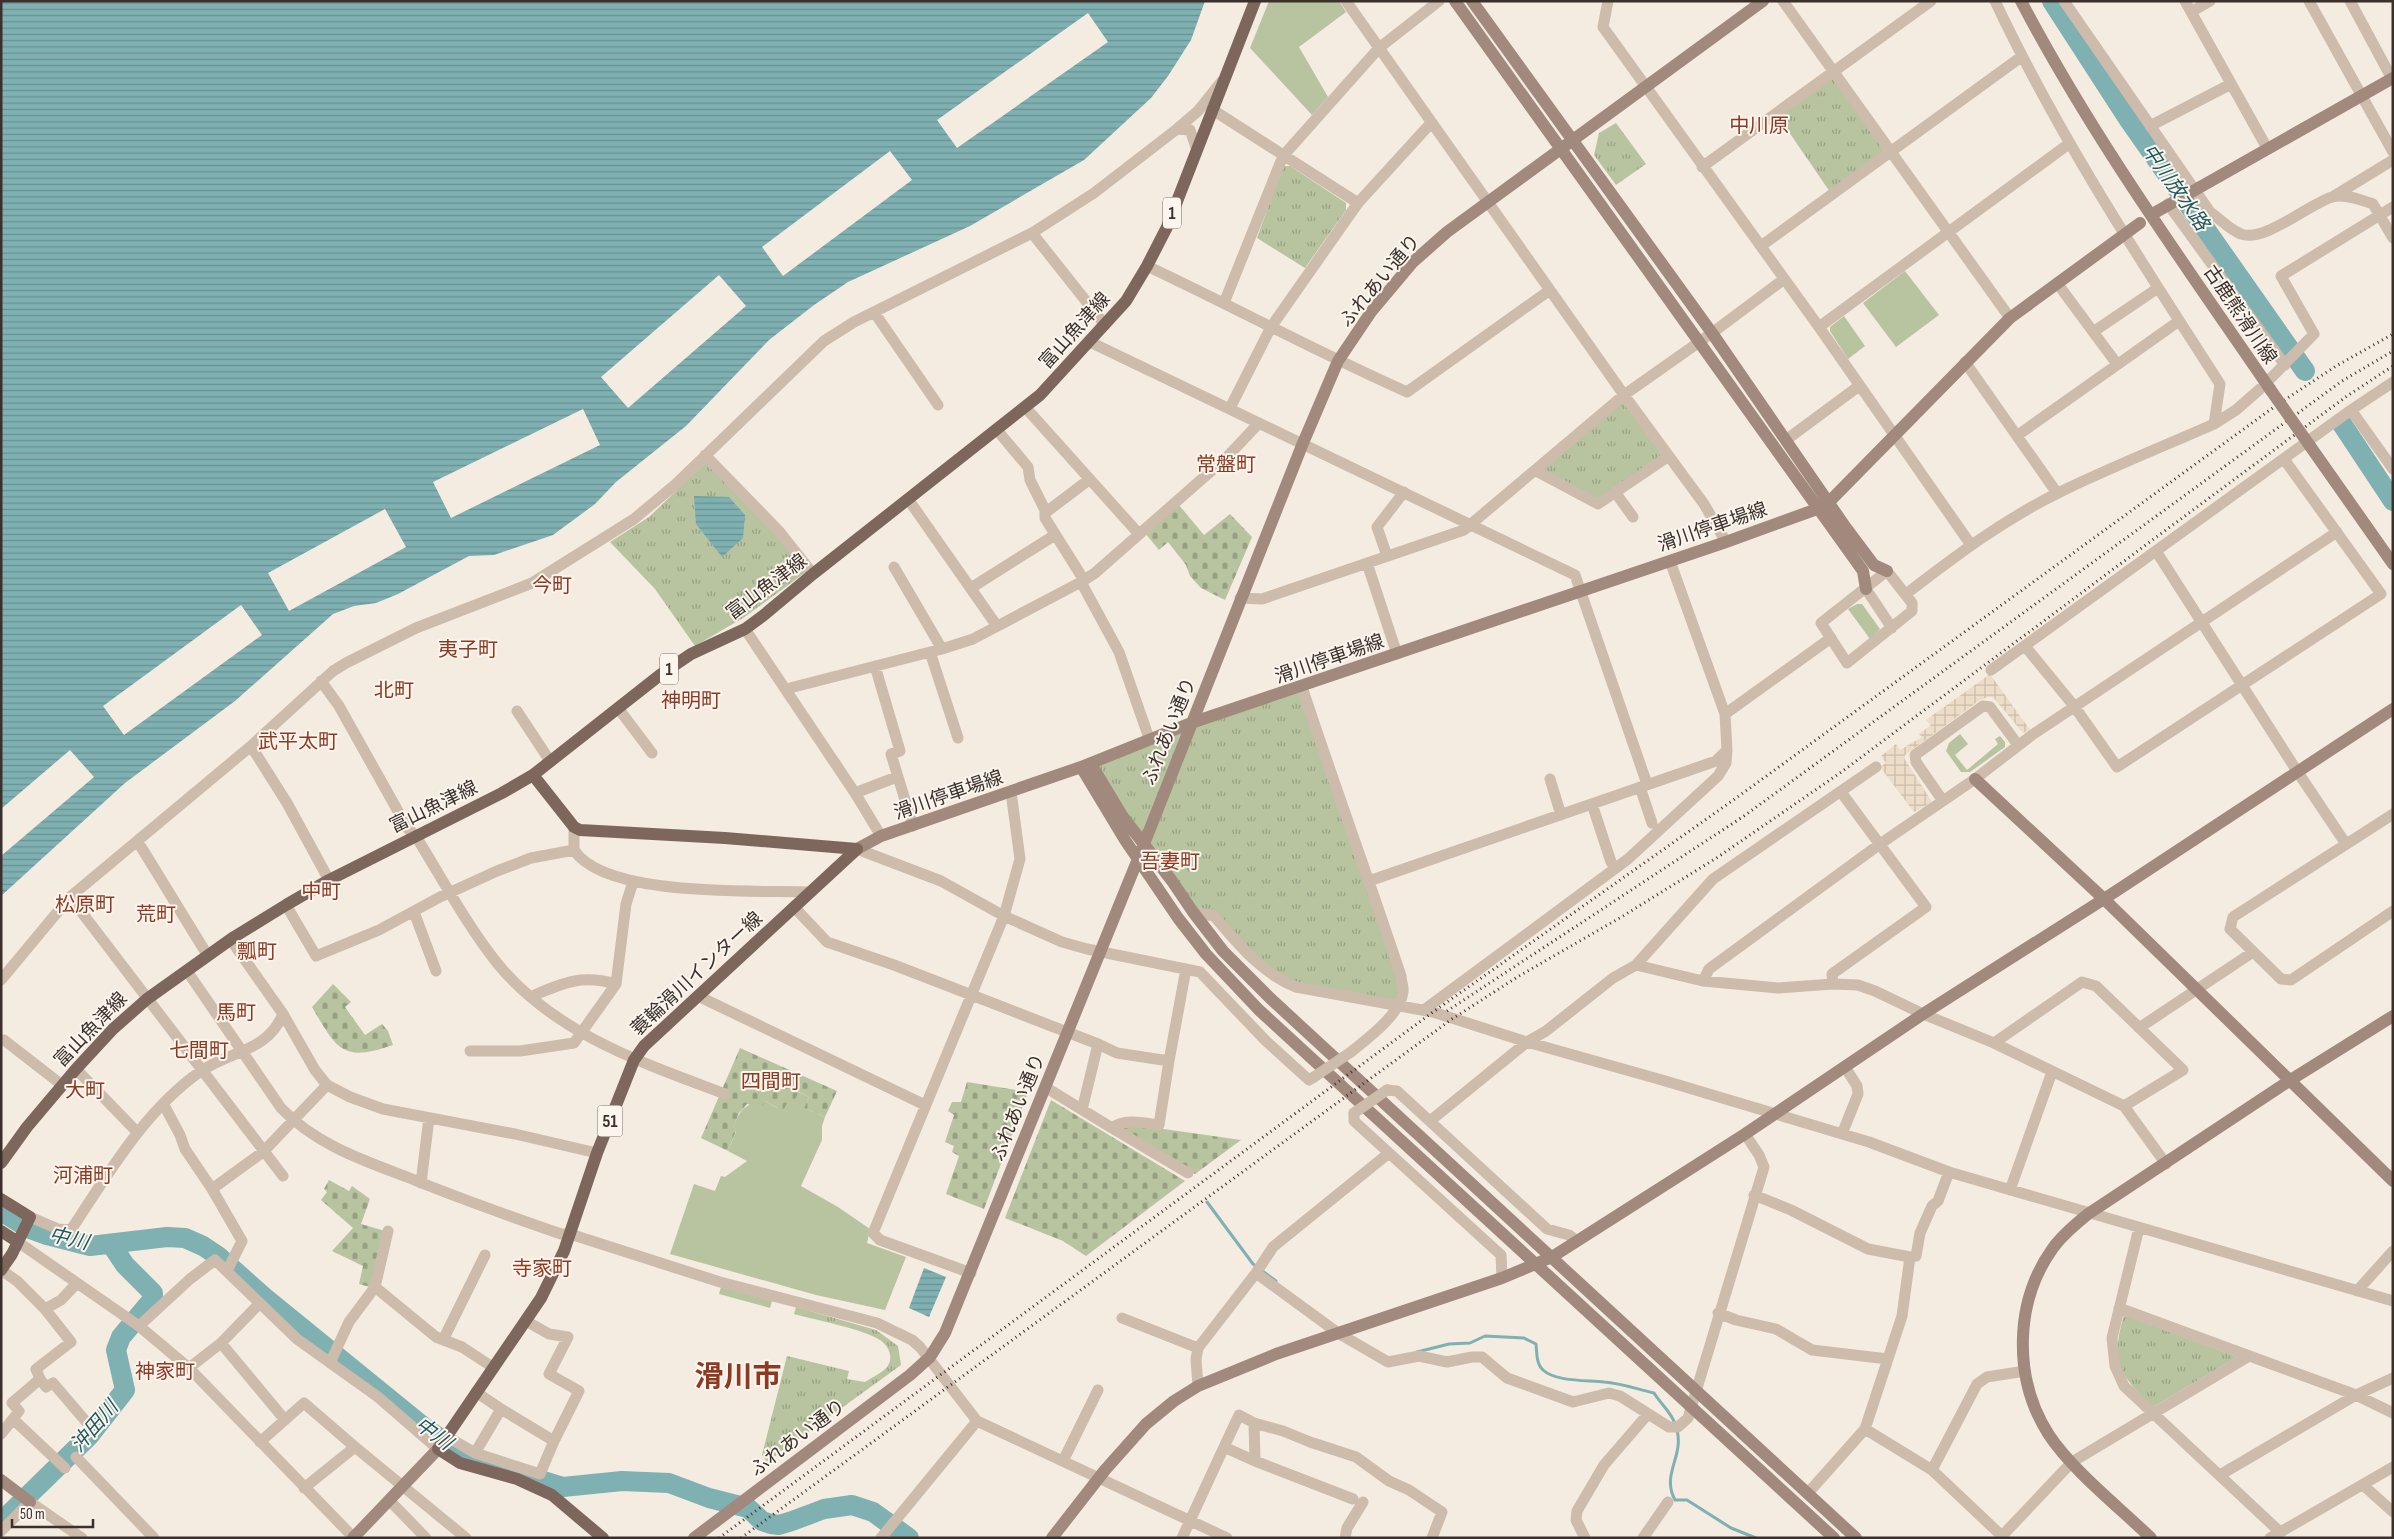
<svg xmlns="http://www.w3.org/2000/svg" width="2394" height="1539" font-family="'Sofia Sans Condensed','Noto Sans JP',sans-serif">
<defs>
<pattern id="cemetery-stones" width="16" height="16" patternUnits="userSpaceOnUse" patternTransform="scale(1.25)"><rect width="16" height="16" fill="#b8c4a0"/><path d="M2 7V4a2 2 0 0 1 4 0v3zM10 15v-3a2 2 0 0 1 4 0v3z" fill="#97a083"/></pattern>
<pattern id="park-tufts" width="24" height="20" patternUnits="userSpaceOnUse" patternTransform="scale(1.25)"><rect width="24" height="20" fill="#b8c4a0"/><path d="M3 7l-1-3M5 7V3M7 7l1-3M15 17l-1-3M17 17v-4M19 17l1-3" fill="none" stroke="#97a083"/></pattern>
<pattern id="plaza-grid" width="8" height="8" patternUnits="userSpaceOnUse" patternTransform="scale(1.25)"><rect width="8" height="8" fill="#ecdcc8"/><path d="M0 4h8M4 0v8" fill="none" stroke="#cbbdac"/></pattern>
<pattern id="water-rules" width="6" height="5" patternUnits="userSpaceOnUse" patternTransform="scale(1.25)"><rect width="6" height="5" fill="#7fb0b2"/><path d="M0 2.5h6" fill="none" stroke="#699091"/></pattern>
</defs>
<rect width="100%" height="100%" fill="#f4ebe1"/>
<path fill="#b8c4a0" d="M 1269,1 L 1339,1 L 1346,12 L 1299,47 L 1328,97 L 1312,115 L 1250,48 Z
M 1905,271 L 1939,315 L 1896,347 L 1863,303 Z
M 1844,316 L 1865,346 L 1848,359 L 1830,331 L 1830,327 Z
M 1857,604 L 1862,604 L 1880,629 L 1870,639 L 1848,609 Z
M 1960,734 L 1968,744 L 1955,755 L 1967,770 L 1998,744 L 1995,739 L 2000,736 L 2005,742 L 2005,747 L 1970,772 L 1961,772 L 1946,751 L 1949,743 Z
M 798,1092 L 809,1097 L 804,1108 L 825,1117 L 822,1126 L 822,1140 L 801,1186 L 838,1207 L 870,1229 L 867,1243 L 906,1257 L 885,1310 L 816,1295 L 670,1254 L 694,1184 L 715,1191 L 721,1176 L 725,1177 L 747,1161 L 728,1151 L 736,1132 L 734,1125 C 742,1106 746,1104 765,1101 L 777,1108 Z
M 721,1287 L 772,1301 L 770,1308 L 719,1294 Z"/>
<path fill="url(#cemetery-stones)" d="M 1178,504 L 1204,535 L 1230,514 L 1252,537 L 1225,600 L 1201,588 L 1190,576 L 1186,565 L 1168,542 L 1159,550 L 1145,533 Z
M 333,984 L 351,1002 L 345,1007 L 365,1035 L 382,1024 L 388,1031 L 393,1045 C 342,1063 337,1049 312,1007 Z
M 740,1048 L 837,1091 L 825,1117 L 804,1108 L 809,1097 L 799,1092 L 792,1105 L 787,1103 L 783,1111 L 765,1101 L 761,1108 L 747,1104 L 739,1113 L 734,1125 L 736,1131 L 728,1151 L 701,1138 Z
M 967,1082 L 1028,1092 L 984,1209 L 946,1194 L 959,1156 L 952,1152 L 954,1146 L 945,1142 L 954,1115 L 948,1111 L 952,1102 L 961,1102 Z
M 1051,1100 L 1185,1181 L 1086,1256 L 1063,1241 L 1005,1218 Z
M 1136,1125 L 1241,1140 L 1195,1174 L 1120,1130 L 1124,1126 Z
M 329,1180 L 349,1191 L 352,1186 L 370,1199 L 361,1224 L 385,1231 L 370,1287 L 359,1284 L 363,1266 L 332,1251 L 353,1228 L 321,1200 L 327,1192 L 324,1189 Z"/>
<path fill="url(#park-tufts)" d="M 1836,79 L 1884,147 L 1883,153 L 1830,192 L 1778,116 L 1828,80 Z
M 1616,123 L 1646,164 L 1616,185 L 1594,155 L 1599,133 Z
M 1283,166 L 1290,166 L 1346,203 L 1346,210 L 1305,268 L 1257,238 Z
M 1624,395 L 1667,454 L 1600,502 L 1536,471 Z
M 706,462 L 775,533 L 806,572 L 743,618 L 695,646 L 655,589 L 610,542 L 649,517 Z
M 1302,687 L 1401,976 L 1399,1004 L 1278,980 L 1214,916 L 1193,912 L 1091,764 Z
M 796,1307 L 876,1330 L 898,1346 L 901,1365 L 767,1462 L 762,1455 L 787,1356 L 849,1371 L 847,1379 L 865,1382 C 871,1378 882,1373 887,1367 C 894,1358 889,1346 880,1340 C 863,1329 816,1320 794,1314 Z
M 2124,1315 L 2237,1357 L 2153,1407 C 2119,1374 2110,1362 2124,1315 Z"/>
<path fill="url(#plaza-grid)" d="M 1990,674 L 2030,730 L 2023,733 L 1993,697 L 1988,697 L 1980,700 L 1905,755 L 1904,758 L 1932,802 L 1914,812 L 1880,767 L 1886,763 L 1881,756 L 1896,744 L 1900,750 L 1922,737 L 1919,734 L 1931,725 L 1926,720 Z"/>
<path fill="url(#water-rules)" d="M 1,1 L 1205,1 L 1191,40 L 1168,76 L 1151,98 L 1084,160 L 970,226 L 848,282 L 814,305 L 769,340 L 686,426 L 616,482 L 595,504 L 553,535 L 494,555 L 469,556 L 398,594 L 376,603 L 354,606 L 333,614 L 235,701 L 125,783 L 1,896 Z
M 694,496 L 729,497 L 745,515 L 743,538 L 722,557 L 696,524 Z
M 924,1268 L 946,1277 L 929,1317 L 909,1308 Z"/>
<path fill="#f4ebe1" d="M 1088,13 L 1108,42 L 957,148 L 937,120 Z
M 890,151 L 912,180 L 783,276 L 762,247 Z
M 719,275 L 746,306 L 628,408 L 601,377 Z
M 583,409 L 600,445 L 451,518 L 433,482 Z
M 385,509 L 406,547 L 289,611 L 268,573 Z
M 241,605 L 262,635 L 124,735 L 103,706 Z
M 70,750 L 94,777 L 1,856 L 1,809 Z"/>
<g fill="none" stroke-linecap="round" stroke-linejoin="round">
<path stroke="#7fb0b2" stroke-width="3" d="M 1207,1202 L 1253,1264 L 1276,1281
M 1417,1352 L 1449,1344 L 1470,1343 L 1485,1336 L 1524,1338 L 1536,1344 C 1537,1352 1536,1364 1543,1370 C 1556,1382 1587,1380 1604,1382 C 1620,1383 1637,1389 1654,1393 C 1660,1403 1672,1413 1675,1424
M 1677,1430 C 1684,1457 1661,1474 1675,1500 L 1687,1500 L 1731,1528 L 1756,1538"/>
<path stroke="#7fb0b2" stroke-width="20" d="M 2052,1 L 2129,120 L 2305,371
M 2342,424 L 2393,501
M 1,1211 L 28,1228 L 47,1235 L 90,1246 L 167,1237 L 185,1238 L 203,1246 L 218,1256 L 264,1297 L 425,1428 L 469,1458 L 563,1487 L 622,1481 L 669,1483 L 709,1498 L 748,1508 L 762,1521 L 771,1524 L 779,1525 L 792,1521 L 824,1509 L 852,1505 L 873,1512 L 909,1538
M 1,1522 L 89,1436 L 125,1390 L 116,1350 L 121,1337 L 153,1299 L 153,1293 L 125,1265 L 111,1244"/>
<path stroke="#cdbbac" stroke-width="11" d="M 1346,1 L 1624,395 L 1704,504 L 1726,542
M 1608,1 L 1603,27 L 1819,327 L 1971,545
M 1783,1 L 2010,318
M 2064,1 L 2210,212 C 2220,219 2230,230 2241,234 C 2264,243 2309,204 2332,197 C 2344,193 2362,200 2373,204 L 2393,238
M 2185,1 L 2267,148
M 2309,1 L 2393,152
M 2350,1 L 2392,79
M 2191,12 L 2210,1
M 1213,110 L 1358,203
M 2150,126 L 2231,84
M 1197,150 L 1190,130 L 1177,129 L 1198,111 L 1222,81
M 1702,167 L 1931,1
M 2334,196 L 2393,160
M 2168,204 L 2285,365
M 1032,233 L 1105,325
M 1761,246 L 2021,57
M 1147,266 C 1234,307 1319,353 1407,392 L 1550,290
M 2057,283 L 2117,364
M 1224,303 L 1283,156 L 1379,48 L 1439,1
M 874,312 L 938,405
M 1819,327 L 2070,143
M 2093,332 L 2158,288
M 1090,342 L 1575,575 L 1647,784
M 1965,362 L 2057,493
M 2271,378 L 2314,334 L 2281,276 L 2393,207
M 2393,382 L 2351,410 L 2393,469
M 1025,407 L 1139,534
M 1230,408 L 1271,327 L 1358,203 L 1431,123
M 2214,424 L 2236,410 L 2260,389
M 997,430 L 1028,467 L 1030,480 L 1045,510 L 1045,518 L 1082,577 L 1081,582 L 1119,652 L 1150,741
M 2018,435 L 2179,321
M 1786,440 L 1859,386
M 705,455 L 778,530 L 813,574
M 1536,471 L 1598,504 L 1669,456
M 1615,492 L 1633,517
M 908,499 L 997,626
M 1045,513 L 1090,479
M 2156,551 L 2297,771 L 2346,844
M 1387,556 L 1377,527 L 1404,492
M 1367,563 L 1397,654
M 894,567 L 942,649
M 1887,571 L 1912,603 L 1912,611 L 1847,663 L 1821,623 Z
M 971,588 L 1055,535
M 1866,589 L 1892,628
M 1906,594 C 1954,557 2003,520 2058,493 C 2109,468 2162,447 2214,424 L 2220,384 C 2140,260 2058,135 1995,1
M 1240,598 L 1262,599 L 1464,530 L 1624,395 L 1712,333 L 1783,280
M 745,629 L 855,793 L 881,836
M 2025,646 L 2074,706 L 2117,767 L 2381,594 L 2284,459
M 930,652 L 958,738
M 875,666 L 900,751 L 891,754 L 913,826
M 1991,670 L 2351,410
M 321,681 L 339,706 L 408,829 L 415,835 C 442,878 466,924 497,963 C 555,1034 643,1063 725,1094
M 1302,687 C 1334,784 1369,879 1401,976 C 1401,981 1404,987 1403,992 C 1400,1015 1368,1038 1351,1052
M 786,689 L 942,649 L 973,639 L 1081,582 L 1095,573 L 1227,457 L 1259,423
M 618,708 L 652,753
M 517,711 L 550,761
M 1725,714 L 1831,638
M 251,746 L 287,803 L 329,880
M 1550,779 L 1561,815
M 1640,787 L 1652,823
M 855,793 L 894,778
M 1943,801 L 1916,762 L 1915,755 L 1983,706 L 1990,707 L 2018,745
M 1592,804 L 1611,862
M 2393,814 L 2233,917 L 2230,929 L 2281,979 L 2291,980 L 2393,911
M 138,842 L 208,956
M 857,849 L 941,881 L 1004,916 L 1062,942 L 1087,949 L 1200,972 L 1266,1041 L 1309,1080 L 1314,1077
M 574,850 C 605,898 756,890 810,892
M 1369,881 L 1716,761 L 1727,750 L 1725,714 L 1670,561
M 70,897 L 283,1176
M 286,905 L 316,956 L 379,930 L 440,897 L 497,871 L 531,858 L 574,850 L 574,827
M 794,907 L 827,942 L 894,965 L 1098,1044 L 1082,1110
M 414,912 L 436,971
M 1193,912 L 1214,916 C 1237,943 1262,974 1296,987 L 1433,1012 L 1527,1042 L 1662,1080 L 1869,1142 L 1949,1172 L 2393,1301
M 231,940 L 283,1014 L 315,1070 L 327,1085 L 350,1097 L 383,1109 L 515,1134 L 597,1153
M 1636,965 L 1703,981 L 1778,988 L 1833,984 L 1858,985 L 1875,991 L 1923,1014 L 1994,1043 L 2124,1106 L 2166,1164
M 187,971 L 281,1108 C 315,1144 362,1160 407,1177 C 458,1198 509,1216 561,1234 L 570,1234 L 720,1282 L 877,1323 L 912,1340 L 920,1347 L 977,1421 L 1227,1538
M 1,980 L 70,897 L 251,746 L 333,671 L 346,663 L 416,628 L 532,583 L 634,519 L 676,484 L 824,341 L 854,322 L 1032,233 L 1094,193 L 1177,129
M 1703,981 L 1709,969 L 1880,844 L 1975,779 L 2032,735 L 2337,532
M 1833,984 L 1832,974 L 1926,907 L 1841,792
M 532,996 C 563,983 581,974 616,984 L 626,904 L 633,882
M 698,996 L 925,1105
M 1424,1010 L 1628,859 L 1718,776 L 1726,763 L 1727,750
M 2139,1028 L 2253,952
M 4,1040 L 62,1085
M 1994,1043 L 2082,982 L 2096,986 L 2183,1070 L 2124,1106
M 1098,1044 L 1117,1053 L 1169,1061 L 1186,969
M 470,1051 L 520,1051 L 574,1043 L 616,984
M 76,1069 L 137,1132
M 1045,1087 L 1112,1128 C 1125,1118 1143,1123 1159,1125 L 1169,1061
M 1387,1090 L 1397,1091 L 1547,1229 L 1569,1235 L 1577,1241
M 164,1105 L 180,1135 L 185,1149 L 212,1189 L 242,1241 L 227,1271
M 1354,1113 L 1354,1121 L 1501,1255 L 1502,1278
M 1430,1121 L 1527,1042 L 1546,1031 L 1613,978 L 1636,965 L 1713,879 L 1876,767
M 1112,1128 L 1188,1173
M 1842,1134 L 1858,1094 L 1857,1086 L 1845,1067
M 421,1183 L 429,1118
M 212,1189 L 263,1152 L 327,1085
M 2010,1190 L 2052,1072
M 1754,1195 L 1791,1210 L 1868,1249 L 1910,1257 L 1916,1256 L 1920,1233 L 1932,1206 L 1938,1201 L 1949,1172
M 30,1217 L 58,1229 L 71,1230 C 108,1174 145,1110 201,1071 C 232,1050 267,1052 283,1014
M 2139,1228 L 2112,1338 L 2115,1366 L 2124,1386 L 2280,1532
M 18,1242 L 139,1326 L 189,1368 L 354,1538
M 1,1270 L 17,1281 L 45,1309
M 971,1273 L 880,1240 L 873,1233 L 1004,916 L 1020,859 L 1011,792
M 1256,1273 L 1338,1333 L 1388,1362 L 1419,1356 L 1447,1362 L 1472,1357 L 1482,1357 L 1507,1378 L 1573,1402 L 1609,1393 L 1620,1396 L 1669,1427 L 1678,1427 L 1688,1418 L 1764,1167 L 1759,1155 L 1745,1134
M 375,1287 L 388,1231
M 2357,1291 L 2393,1251
M 2119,1308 L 2356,1395 L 2393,1413
M 1718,1313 L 1736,1320 L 1776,1329 L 1812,1350 L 1888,1359
M 1122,1318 L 1198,1348
M 526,1321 L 549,1334 L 568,1337 L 549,1374 L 579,1391 L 554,1441
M 139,1326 L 190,1279 L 215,1260 L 297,1339 L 378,1397 L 438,1449
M 443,1340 L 485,1255
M 221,1343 L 260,1303
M 330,1363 L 349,1322 L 375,1287 L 436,1337 L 462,1347 L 494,1368
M 189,1368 L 221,1343 L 285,1420
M 40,1379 L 46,1387 L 53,1383 L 89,1425
M 1198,1386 L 1196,1359 L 1198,1348 L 1256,1273 L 1273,1247 L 1389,1153
M 13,1419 L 19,1411 L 12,1403 L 40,1379 L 36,1369 L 71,1342 L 45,1309 L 61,1300 L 77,1283
M 1254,1423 L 1283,1431 L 1310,1442 L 1356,1457 L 1389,1481 L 1409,1490 L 1442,1512 L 1432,1538
M 1865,1429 L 1932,1470 L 2004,1538
M 1,1434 L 13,1419 L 65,1468
M 446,1436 L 475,1453 L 501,1409 L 476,1392
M 260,1442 L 304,1403 L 355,1447 L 304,1488
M 355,1447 L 466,1538
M 1224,1447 L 1239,1415 L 1254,1423 L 1255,1461
M 475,1453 L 540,1474 L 554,1441 L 501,1409
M 76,1457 L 154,1538
M 1063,1461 L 1098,1390
M 1932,1470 L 1977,1384 L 1987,1377 L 2025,1371
M 2220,1475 L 2356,1395 L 2393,1378
M 2363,1485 L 2393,1512
M 1808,1493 L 1865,1429 L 1902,1316 L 1910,1257
M 389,1500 L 426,1538
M 1,1531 L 30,1502 L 82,1538
M 2002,1536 L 2072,1462 L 2249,1356
M 881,1538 L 977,1421
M 1182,1538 L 1224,1447 L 1255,1461 L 1353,1499
M 1345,1538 L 1347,1528 L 1363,1502
M 1585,1538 L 1576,1520 L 1577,1511 L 1604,1465 L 1648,1414
M 1643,1538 L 1668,1502
M 2270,1538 L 2393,1467"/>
<path stroke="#a18a7d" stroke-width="12" d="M 1455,1 L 1863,571 L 1866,589
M 1472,1 L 1712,333 L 1844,525 L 1874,565 L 1887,571
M 2021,1 C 2093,138 2183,262 2270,389
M 2156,212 L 2393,78
M 2310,446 L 2393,564
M 1091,764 L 1123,817 L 1172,881 L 1193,912 L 1223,951 L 1271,999 L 1856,1538
M 1081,767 L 1125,840 L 1178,918 L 1206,954 L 1259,1010 L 1834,1538
M 1975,779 L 2104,899 L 2393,1181
M 857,849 L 881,836 L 1081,767 L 1191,723 L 1726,542 L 1817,509 L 1828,503 L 2010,318 L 2140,223
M 1,1480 L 30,1502
M 353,1538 L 438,1449
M 694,1538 L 910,1375 L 930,1357 L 945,1333 L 1138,859 L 1303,443 L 1338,361 L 1371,312 L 1413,262 L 1447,232 L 1763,1
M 1052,1538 L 1105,1470 L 1146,1424 L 1174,1401 L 1198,1386 L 1276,1354 L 1502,1278 L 1552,1257 L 1745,1134 L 1923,1014 L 2104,899 L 2393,709
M 2151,1538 C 2119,1507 2073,1471 2049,1435 C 2013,1379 2014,1302 2053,1248 C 2063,1234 2076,1224 2088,1214 L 2289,1081 L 2393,1016"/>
<path stroke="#7d675c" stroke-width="12" d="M 533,775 L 574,827 L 580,830 L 725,838 L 857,849
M 1,1163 L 27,1127 L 76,1069 L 113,1029 L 147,999 L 234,937 L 286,905 L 329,880 L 502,793 L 533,775 L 660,675 L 691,654 L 745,629 L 764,615 L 813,574 L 1040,395 L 1126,301 L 1147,266 L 1167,227 L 1255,1
M 1,1199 L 30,1217 L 12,1254 L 1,1270
M 1,1231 L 18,1242
M 603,1538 L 552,1495 L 517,1479 L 460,1463 L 438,1449 L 541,1298 L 564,1251 L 597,1153 L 634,1060 L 644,1046 L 857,849"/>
<path stroke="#3b302b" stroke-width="3" stroke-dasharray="1 4" stroke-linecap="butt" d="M 1447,1011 L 1744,816 L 2342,381 L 2393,351
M 719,1538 L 1433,1012 L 1732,801 L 2274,407 L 2336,366 L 2393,334
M 741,1538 L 1452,1019 L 1519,976 L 1623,916 L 1718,857 L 1840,773 L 2147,544 L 2347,396 L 2393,366"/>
<path stroke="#cdbbac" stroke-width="11" d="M 1314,1077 L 1351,1052
M 1354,1113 L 1387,1090"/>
<path stroke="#a18a7d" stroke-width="12" d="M 2270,389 L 2310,446"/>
</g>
<g text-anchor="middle" stroke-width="4" stroke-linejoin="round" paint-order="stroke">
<g fill="#fbf5ee" stroke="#756b66" stroke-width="1">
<rect x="1163" y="197.5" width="18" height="31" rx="4"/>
<rect x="660" y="653.5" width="18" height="31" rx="4"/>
<rect x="597.5" y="1105.5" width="25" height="31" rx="4"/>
</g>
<g font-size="18" font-weight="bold" fill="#3b302b">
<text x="1172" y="219">1</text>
<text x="669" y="675">1</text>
<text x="610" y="1127">51</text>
</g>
<g font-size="19" fill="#3b302b" stroke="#fbf5ee">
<text transform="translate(1379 280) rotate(-50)" y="7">ふれあい通り</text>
<text transform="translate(2241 314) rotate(56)" y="7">古鹿熊滑川線</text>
<text transform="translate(1074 330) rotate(-48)" y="7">富山魚津線</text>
<text transform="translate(1712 526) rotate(-19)" y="7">滑川停車場線</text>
<text transform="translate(766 586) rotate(-37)" y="7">富山魚津線</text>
<text transform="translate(1329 658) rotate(-19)" y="7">滑川停車場線</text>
<text transform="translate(1168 731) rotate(-68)" y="7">ふれあい通り</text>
<text transform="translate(948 794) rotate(-19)" y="7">滑川停車場線</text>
<text transform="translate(433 806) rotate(-26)" y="7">富山魚津線</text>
<text transform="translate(696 973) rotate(-43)" y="7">蓑輪滑川インター線</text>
<text transform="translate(90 1029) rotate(-46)" y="7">富山魚津線</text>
<text transform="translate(1017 1107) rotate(-68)" y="7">ふれあい通り</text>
<text transform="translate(797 1437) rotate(-37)" y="7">ふれあい通り</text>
</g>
<g font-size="20" fill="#8c3b22" stroke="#fbf5ee">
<text x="1759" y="132">中川原</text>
<text x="1226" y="471">常盤町</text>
<text x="552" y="592">今町</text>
<text x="468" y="656">夷子町</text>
<text x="394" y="697">北町</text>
<text x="691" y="707">神明町</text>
<text x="298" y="748">武平太町</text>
<text x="1170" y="868">吾妻町</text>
<text x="321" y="898">中町</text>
<text x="85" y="911">松原町</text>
<text x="156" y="921">荒町</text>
<text x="257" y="958">瓢町</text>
<text x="236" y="1019">馬町</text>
<text x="199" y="1057">七間町</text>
<text x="771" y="1088">四間町</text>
<text x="85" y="1097">大町</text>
<text x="83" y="1182">河浦町</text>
<text x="542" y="1275">寺家町</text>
<text x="165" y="1378">神家町</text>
</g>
<g font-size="20" font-style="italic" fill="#1f5a5e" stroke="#fbf5ee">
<text transform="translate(2176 187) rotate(55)" y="7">中川放水路</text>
<text transform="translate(69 1238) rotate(13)" y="7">中川</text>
<text transform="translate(94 1426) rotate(-49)" y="7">沖田川</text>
<text transform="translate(434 1433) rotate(36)" y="7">中川</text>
</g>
<g font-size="29" font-weight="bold" fill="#8c3b22" stroke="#fbf5ee">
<text x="738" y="1386">滑川市</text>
</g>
</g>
<rect width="2394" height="1539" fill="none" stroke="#3b302b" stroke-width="5"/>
<path d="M12 1519v8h81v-8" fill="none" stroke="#3b302b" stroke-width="2.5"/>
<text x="20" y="1519" font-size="15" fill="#3b302b" stroke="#fbf5ee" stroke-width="4" paint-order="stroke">50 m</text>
</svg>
